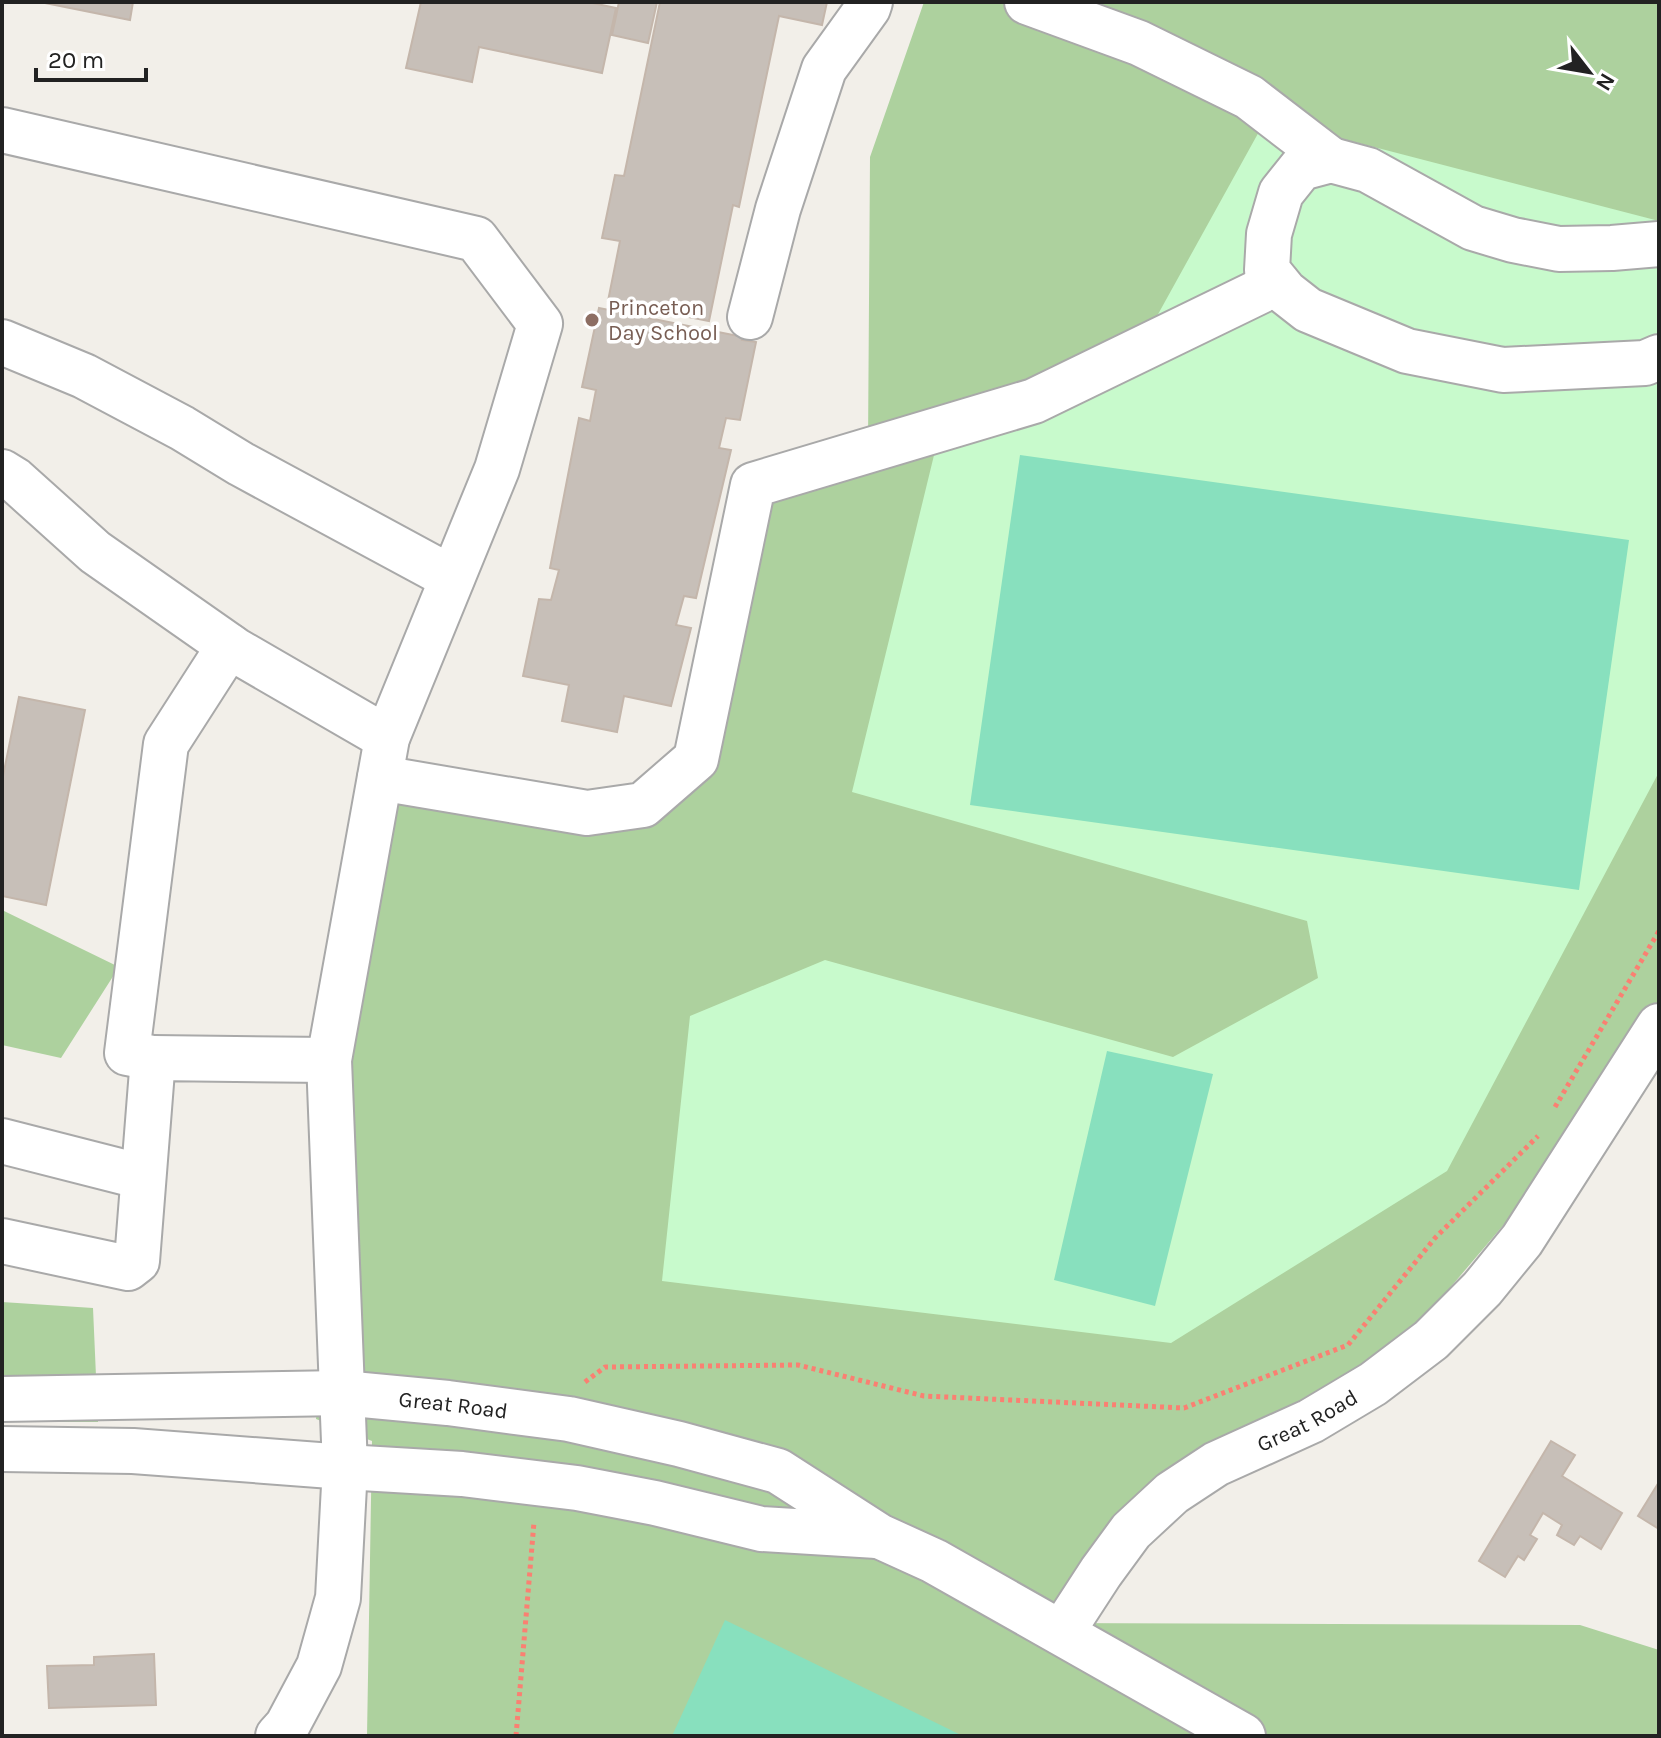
<svg xmlns="http://www.w3.org/2000/svg" width="1661" height="1738" font-family="Karla,sans-serif">
<rect width="100%" height="100%" fill="#f2efe9"/>
<path fill="#add19e" d="M 924,2 L 1659,2 L 1659,1042 L 1398,1349 L 1041,1623 L 1580,1625 L 1659,1650 L 1659,1736 L 367,1736 L 372,1441 L 316,1419 L 367,790 L 641,828 L 684,773 L 755,480 L 868,445 L 870,157 Z
M 2,910 L 119,967 L 61,1058 L 2,1045 Z
M 2,1302 L 93,1308 L 98,1422 L 2,1422 Z"/>
<path fill="#c8facc" d="M 1266,119 L 1659,221 L 1659,772 L 1447,1171 L 1171,1343 L 662,1281 L 690,1016 L 825,960 L 1173,1057 L 1318,978 L 1307,921 L 852,792 L 936,447 L 1120,383 Z"/>
<path fill="#88e0be" d="M 1020,455 L 1629,540 L 1579,890 L 970,805 Z
M 1107,1051 L 1213,1074 L 1155,1306 L 1054,1280 Z
M 725,1620 L 963,1736 L 672,1736 Z"/>
<path fill="#c7bfb8" stroke="#c4b6ab" stroke-width="2" d="M 40,2 L 133,2 L 130,20 Z
M 421,2 L 588,2 L 616,8 L 602,73 L 479,47 L 472,82 L 406,68 Z
M 619,2 L 657,2 L 648,43 L 612,35 Z
M 660,2 L 827,2 L 822,25 L 779,16 L 739,207 L 733,205 L 709,321 L 608,301 L 620,241 L 602,238 L 615,175 L 624,176 Z
M 599,308 L 743,337 L 742,340 L 756,342 L 740,420 L 726,418 L 719,448 L 731,450 L 696,598 L 684,596 L 676,625 L 691,628 L 671,706 L 624,696 L 617,732 L 562,721 L 569,685 L 523,676 L 539,599 L 551,600 L 559,570 L 550,568 L 579,418 L 590,421 L 596,390 L 582,387 Z
M 19,697 L 85,710 L 46,905 L 2,896 L 2,781 Z
M 1551,1441 L 1575,1455 L 1562,1476 L 1622,1513 L 1601,1549 L 1580,1536 L 1574,1545 L 1557,1535 L 1562,1525 L 1543,1513 L 1530,1535 L 1537,1539 L 1524,1560 L 1518,1556 L 1505,1577 L 1479,1561 Z
M 1659,1482 L 1659,1529 L 1638,1516 Z
M 154,1654 L 156,1705 L 49,1708 L 47,1666 L 94,1665 L 94,1657 Z"/>
<g fill="none" stroke-linecap="round" stroke-linejoin="round">
<defs>
<g id="minor">
<path d="M 1027,2 L 1139,43 L 1249,97 L 1331,160"/>
<path d="M 2,130 L 476,239 L 540,324 L 497,469 L 387,738 L 329,1060 L 345,1467 L 338,1598 L 319,1666 L 287,1726 L 278,1736"/>
<path d="M 1659,244 L 1612,248 L 1559,249 L 1513,240 L 1473,228 L 1368,170 L 1331,160 L 1301,168 L 1281,193 L 1269,234 L 1267,270 L 1285,292 L 1308,310 L 1407,351 L 1503,370 L 1645,363 L 1659,357"/>
<path d="M 750,317 L 778,209 L 824,69 L 868,8 L 870,2"/>
<path d="M 2,342 L 84,376 L 182,428 L 241,464 L 452,578"/>
<path d="M 2,472 L 15,480 L 95,552 L 235,650 L 387,738"/>
<path d="M 380,778 L 587,813 L 643,805 L 696,759 L 753,485 L 1034,401 L 1277,283"/>
<path d="M 153,1058 L 127,1053 L 166,744 L 229,646"/>
<path d="M 2,1141 L 143,1177"/>
<path d="M 2,1241 L 128,1268 L 137,1261 L 153,1058 L 329,1060"/>
<path id="s1" d="M 2,1399 L 342,1393 L 448,1403 L 569,1419 L 679,1444 L 778,1471 L 879,1536 L 934,1561 L 1243,1736"/>
<path d="M 2,1449 L 133,1451 L 345,1467 L 462,1474 L 577,1488 L 655,1503 L 761,1529 L 877,1536"/>
<path id="s2" d="M 1062,1632 L 1101,1572 L 1131,1531 L 1172,1493 L 1216,1464 L 1311,1421 L 1373,1384 L 1431,1340 L 1482,1289 L 1522,1240 L 1659,1026"/>
</g>
</defs>
<use href="#minor" stroke="#a9a9a9" stroke-width="48"/>
<path stroke="#fa8072" stroke-width="5" stroke-dasharray="4 4" stroke-linecap="butt" d="M 1555,1107 L 1659,931
M 585,1382 L 605,1367 L 798,1365 L 924,1396 L 1184,1408 L 1348,1345 L 1435,1238 L 1538,1136
M 516,1736 L 534,1522"/>
<use href="#minor" stroke="#fff" stroke-width="44"/>
</g>
<circle fill="#8d6e63" stroke="#fff" stroke-width="3" cx="592" cy="320" r="8"/>
<g text-anchor="middle" stroke-width="7" stroke-linejoin="round" paint-order="stroke">
<g font-size="22" fill="#785e54" stroke="#fff" text-anchor="start">
<text x="608" y="315">Princeton<tspan x="608" dy="25">Day School</tspan></text>
</g>
<g font-size="22" fill="#222" stroke="#fff">
<text dy="8" stroke="none"><textPath href="#s1" startOffset="452">Great Road</textPath></text>
<text dy="8" stroke="none"><textPath href="#s2" startOffset="332">Great Road</textPath></text>
</g>
</g>
<rect width="1661" height="1738" fill="none" stroke="#222222" stroke-width="8"/>
<g transform="translate(1589 72) rotate(121)" stroke="#ffffff" stroke-width="6" paint-order="stroke">
<path d="M0-6L14 30L0 20L-14 30Z" fill="#222222"/>
<text y="-12" font-size="22" font-weight="bold" text-anchor="middle" fill="#222222">N</text>
</g>
<path d="M36 68v12h110v-12" fill="none" stroke="#222222" stroke-width="4"/>
<text x="48" y="68" font-size="24" fill="#222222" stroke="#ffffff" stroke-width="6" paint-order="stroke">20 m</text>
</svg>
